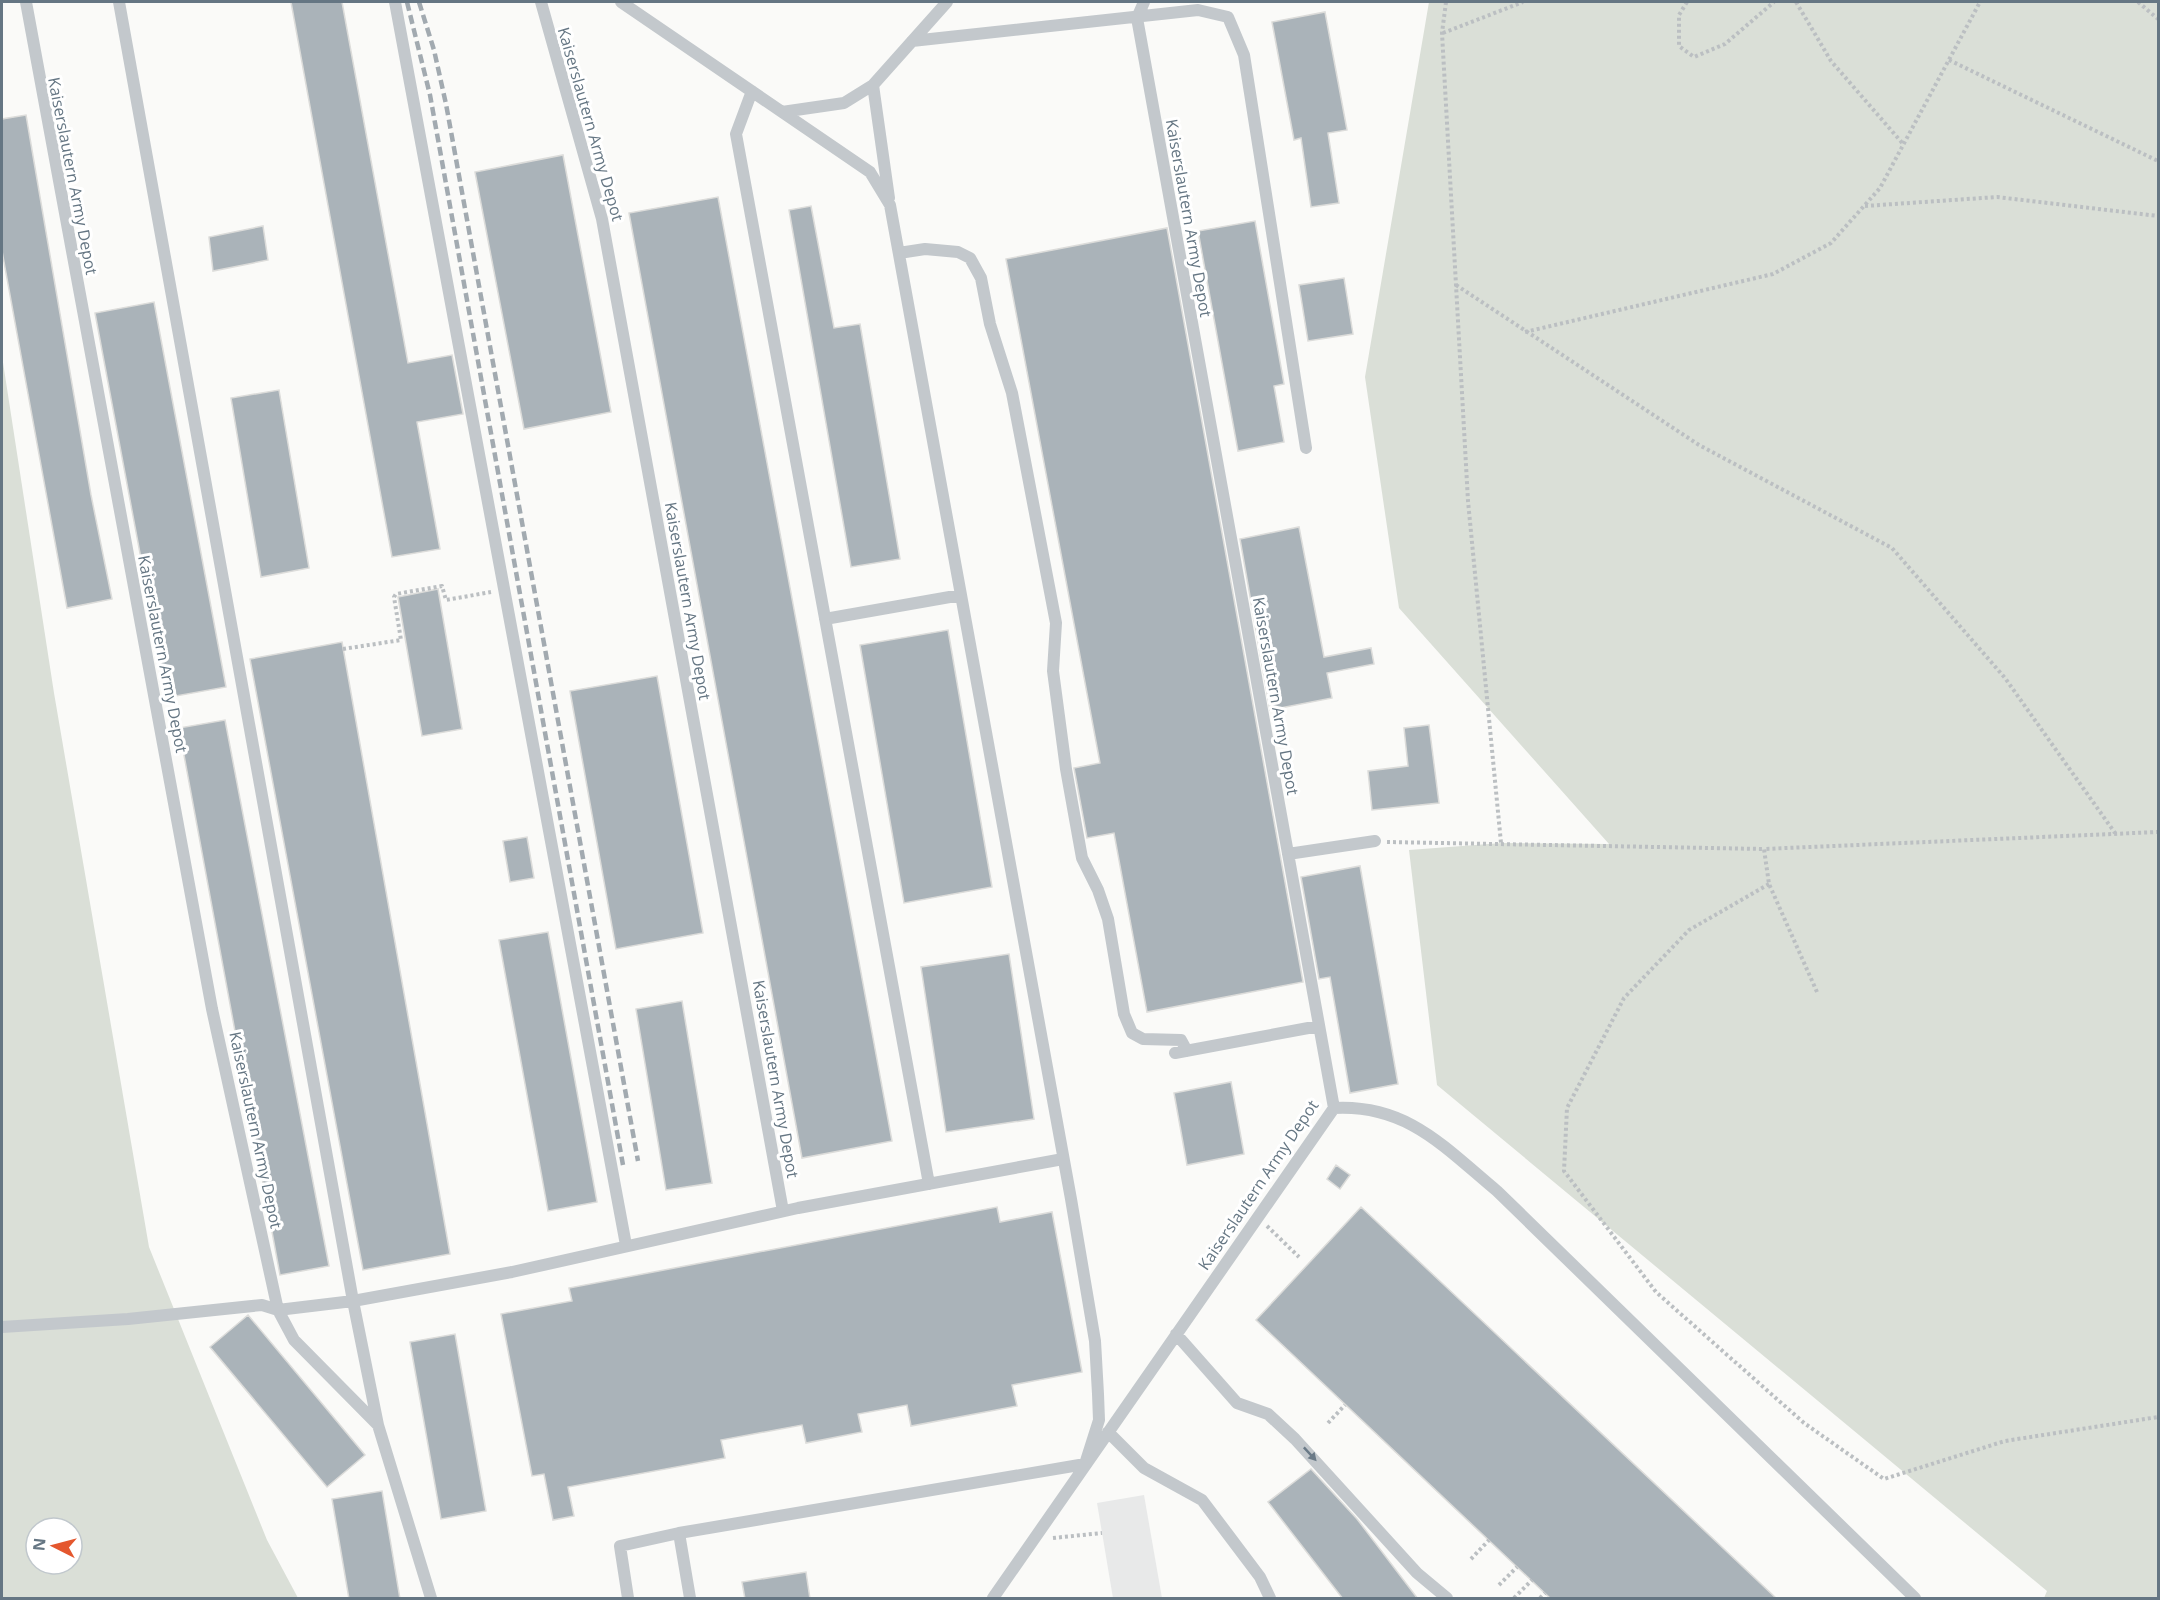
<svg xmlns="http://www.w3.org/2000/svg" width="2160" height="1600" font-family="'Open Sans',sans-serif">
<rect width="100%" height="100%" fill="#fafaf8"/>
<path fill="#e8e9e9" d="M 1144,1495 L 1162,1598 L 1113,1598 L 1097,1503 Z"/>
<path fill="#dadfd7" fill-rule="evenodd" d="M 1429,2 L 2158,2 L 2158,1598 L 2044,1598 L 2047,1591 L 1437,1085 L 1409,850 L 1502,843 L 1609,844 L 1399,608 L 1365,377 Z
M 2,356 L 54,693 L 149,1247 L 267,1540 L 298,1598 L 2,1598 ZM 36,1528 L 72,1528 L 72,1564 L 36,1564 Z"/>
<path fill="#aab3b9" stroke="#dcdcda" stroke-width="1.5" d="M 291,2 L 342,2 L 408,363 L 452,355 L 463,414 L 417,422 L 440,549 L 392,557 Z
M 1325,12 L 1347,130 L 1328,133 L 1339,203 L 1311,207 L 1301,138 L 1294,140 L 1272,22 Z
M 26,115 L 91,495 L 112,599 L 67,608 L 2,251 L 2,119 Z
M 563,155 L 611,412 L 524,429 L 475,172 Z
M 718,197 L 892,1141 L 802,1158 L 629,213 Z
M 811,206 L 834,328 L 860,324 L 900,559 L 851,567 L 789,210 Z
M 1255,221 L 1284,384 L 1274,386 L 1284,442 L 1238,451 L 1198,231 Z
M 263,226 L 268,260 L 213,271 L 209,237 Z
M 1167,228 L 1303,982 L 1147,1012 L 1114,833 L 1087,838 L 1074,768 L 1100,763 L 1006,259 Z
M 1344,278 L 1353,334 L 1308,341 L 1299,285 Z
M 154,302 L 226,687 L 176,696 L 172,674 L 163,676 L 95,313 Z
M 279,390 L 309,568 L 261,577 L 231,398 Z
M 1299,527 L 1324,657 L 1371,648 L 1374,664 L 1327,673 L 1332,698 L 1270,710 L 1240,539 Z
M 438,589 L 462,729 L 422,736 L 398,597 Z
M 948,630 L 992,887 L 904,903 L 860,645 Z
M 342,642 L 450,1254 L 363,1270 L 250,659 Z
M 657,676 L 703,933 L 616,949 L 570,691 Z
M 225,720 L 329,1266 L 280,1275 L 179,728 Z
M 1429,725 L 1439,803 L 1372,810 L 1368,771 L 1408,766 L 1404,728 Z
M 527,837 L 534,878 L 510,882 L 503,841 Z
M 1360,866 L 1398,1084 L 1350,1093 L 1330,977 L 1319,979 L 1301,877 Z
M 548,932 L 597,1202 L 548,1211 L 499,940 Z
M 1009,954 L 1034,1119 L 946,1132 L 921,967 Z
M 682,1001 L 712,1183 L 666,1190 L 636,1009 Z
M 1231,1082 L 1244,1154 L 1187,1165 L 1174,1093 Z
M 1336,1165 L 1350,1175 L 1340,1189 L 1327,1179 Z
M 997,1207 L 1000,1222 L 1052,1212 L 1082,1372 L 1012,1385 L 1017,1406 L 911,1426 L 907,1405 L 858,1414 L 862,1432 L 806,1443 L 802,1425 L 721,1440 L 725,1458 L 568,1487 L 574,1516 L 553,1520 L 544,1474 L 532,1476 L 501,1314 L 572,1301 L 569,1288 Z
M 1361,1207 L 1443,1284 L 1777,1599 L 1551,1599 L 1517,1567 L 1256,1320 Z
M 248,1315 L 365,1455 L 327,1487 L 210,1347 Z
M 455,1334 L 486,1511 L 441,1519 L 410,1342 Z
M 1311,1469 L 1357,1519 L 1418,1599 L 1343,1599 L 1268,1502 Z
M 382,1491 L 400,1599 L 349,1599 L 332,1499 Z
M 806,1572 L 810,1599 L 745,1599 L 742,1582 Z"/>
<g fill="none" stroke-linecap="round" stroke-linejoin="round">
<path stroke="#bbbfc2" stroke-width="4" stroke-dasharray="3 3" stroke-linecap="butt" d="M 1446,2 L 1442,33 L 1468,501 L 1501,843
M 1687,2 L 1679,15 L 1679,46 L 1694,57 L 1725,44 L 1774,2
M 1796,2 L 1831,61 L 1904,145
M 2138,2 L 2158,19
M 1443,33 L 1523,2
M 1949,60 L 2158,161
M 1865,206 L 1997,197 L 2158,216
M 1456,285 L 1699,445 L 1892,548 L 2005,678 L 2115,833
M 1525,332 L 1773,274 L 1831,243 L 1880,188 L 1980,2
M 343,649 L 401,640 L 394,597 L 396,594 L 442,586 L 446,600 L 491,592
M 1387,842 L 1764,849
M 1769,884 L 1689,930 L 1624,998 L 1567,1108 L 1564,1171 L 1656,1292 L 1804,1423 L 1884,1479 L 2005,1441 L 2158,1417
M 1817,992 L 1769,884 L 1764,849 L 2158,832
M 1267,1226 L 1299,1257
M 1328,1423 L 1345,1405
M 1053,1538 L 1102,1533
M 1471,1559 L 1489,1540
M 1499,1585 L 1517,1567
M 1514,1598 L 1532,1580
M 1540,1598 L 1545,1593"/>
<path stroke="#c3c8cc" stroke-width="12" d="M 26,2 L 212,1009 L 278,1310 L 294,1340 L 378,1425
M 119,2 L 353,1301 L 378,1425 L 431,1598
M 395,2 L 626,1245
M 541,2 L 602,219 L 783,1211
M 621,2 L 870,172 L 890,205 L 1071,1199 L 1095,1341 L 1098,1394 L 1099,1420 L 1085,1464 L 679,1533
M 1137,18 L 1144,2
M 912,41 L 1198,10 L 1228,17 L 1244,55 L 1306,448
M 873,85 L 947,2
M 752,91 L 736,134 L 929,1184
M 782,112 L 844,103 L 873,85 L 889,198
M 899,253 L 925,249 L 958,252 L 970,258 L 981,278 L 990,324 L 1012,393 L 1056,623 L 1053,671 L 1066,769 L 1082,858 L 1098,890 L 1108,919 L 1124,1014 L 1132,1033 L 1143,1039 L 1181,1040 L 1187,1051
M 825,619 L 961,595
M 1288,854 L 1375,841
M 1175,1053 L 1319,1026
M 1334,1108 C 1407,1104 1444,1147 1497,1191 L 1915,1598
M 2,1327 L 128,1319 L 262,1305 L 278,1310 L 353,1301 L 512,1272 L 798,1208 L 1063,1159
M 1176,1334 L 1237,1403 L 1268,1414 L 1295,1439 L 1417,1573 L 1447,1598
M 1108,1432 L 1144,1468 L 1202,1500 L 1260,1577 L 1270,1598
M 628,1598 L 620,1546 L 679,1533 L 690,1598
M 993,1598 L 1334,1108 L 1137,18"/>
<path stroke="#a2aab0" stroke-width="4.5" stroke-dasharray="9 4.5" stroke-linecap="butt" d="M 407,2 L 430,95 L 623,1165
M 419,2 L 434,50 L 446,104 L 638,1161"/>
</g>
<defs><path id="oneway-solid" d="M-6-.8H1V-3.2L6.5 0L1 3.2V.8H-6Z" transform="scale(1.5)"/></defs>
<use fill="#6a7a87" href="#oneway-solid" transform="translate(1310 1454) rotate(47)"/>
<g text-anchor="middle" stroke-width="6" stroke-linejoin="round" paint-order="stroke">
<g font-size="16" fill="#657683" stroke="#fff">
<text transform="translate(591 124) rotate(74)" y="6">Kaiserslautern Army Depot</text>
<text transform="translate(73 176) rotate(79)" y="6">Kaiserslautern Army Depot</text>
<text transform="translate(1189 218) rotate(80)" y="6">Kaiserslautern Army Depot</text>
<text transform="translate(688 601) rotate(80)" y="6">Kaiserslautern Army Depot</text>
<text transform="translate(163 654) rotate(79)" y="6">Kaiserslautern Army Depot</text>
<text transform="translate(1276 696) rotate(80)" y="6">Kaiserslautern Army Depot</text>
<text transform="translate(776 1079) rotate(80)" y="6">Kaiserslautern Army Depot</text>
<text transform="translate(256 1130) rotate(78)" y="6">Kaiserslautern Army Depot</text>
<text transform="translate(1258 1185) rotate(-56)" y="6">Kaiserslautern Army Depot</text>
</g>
</g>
<rect width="2160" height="1600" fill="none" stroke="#657683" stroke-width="6"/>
<g transform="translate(54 1546) rotate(276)"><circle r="28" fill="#ffffff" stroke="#c1c8cd" stroke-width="1.5"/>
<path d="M0-4.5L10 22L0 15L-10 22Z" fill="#e4572e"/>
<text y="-9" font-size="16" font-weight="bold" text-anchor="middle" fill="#657683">N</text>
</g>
</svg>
